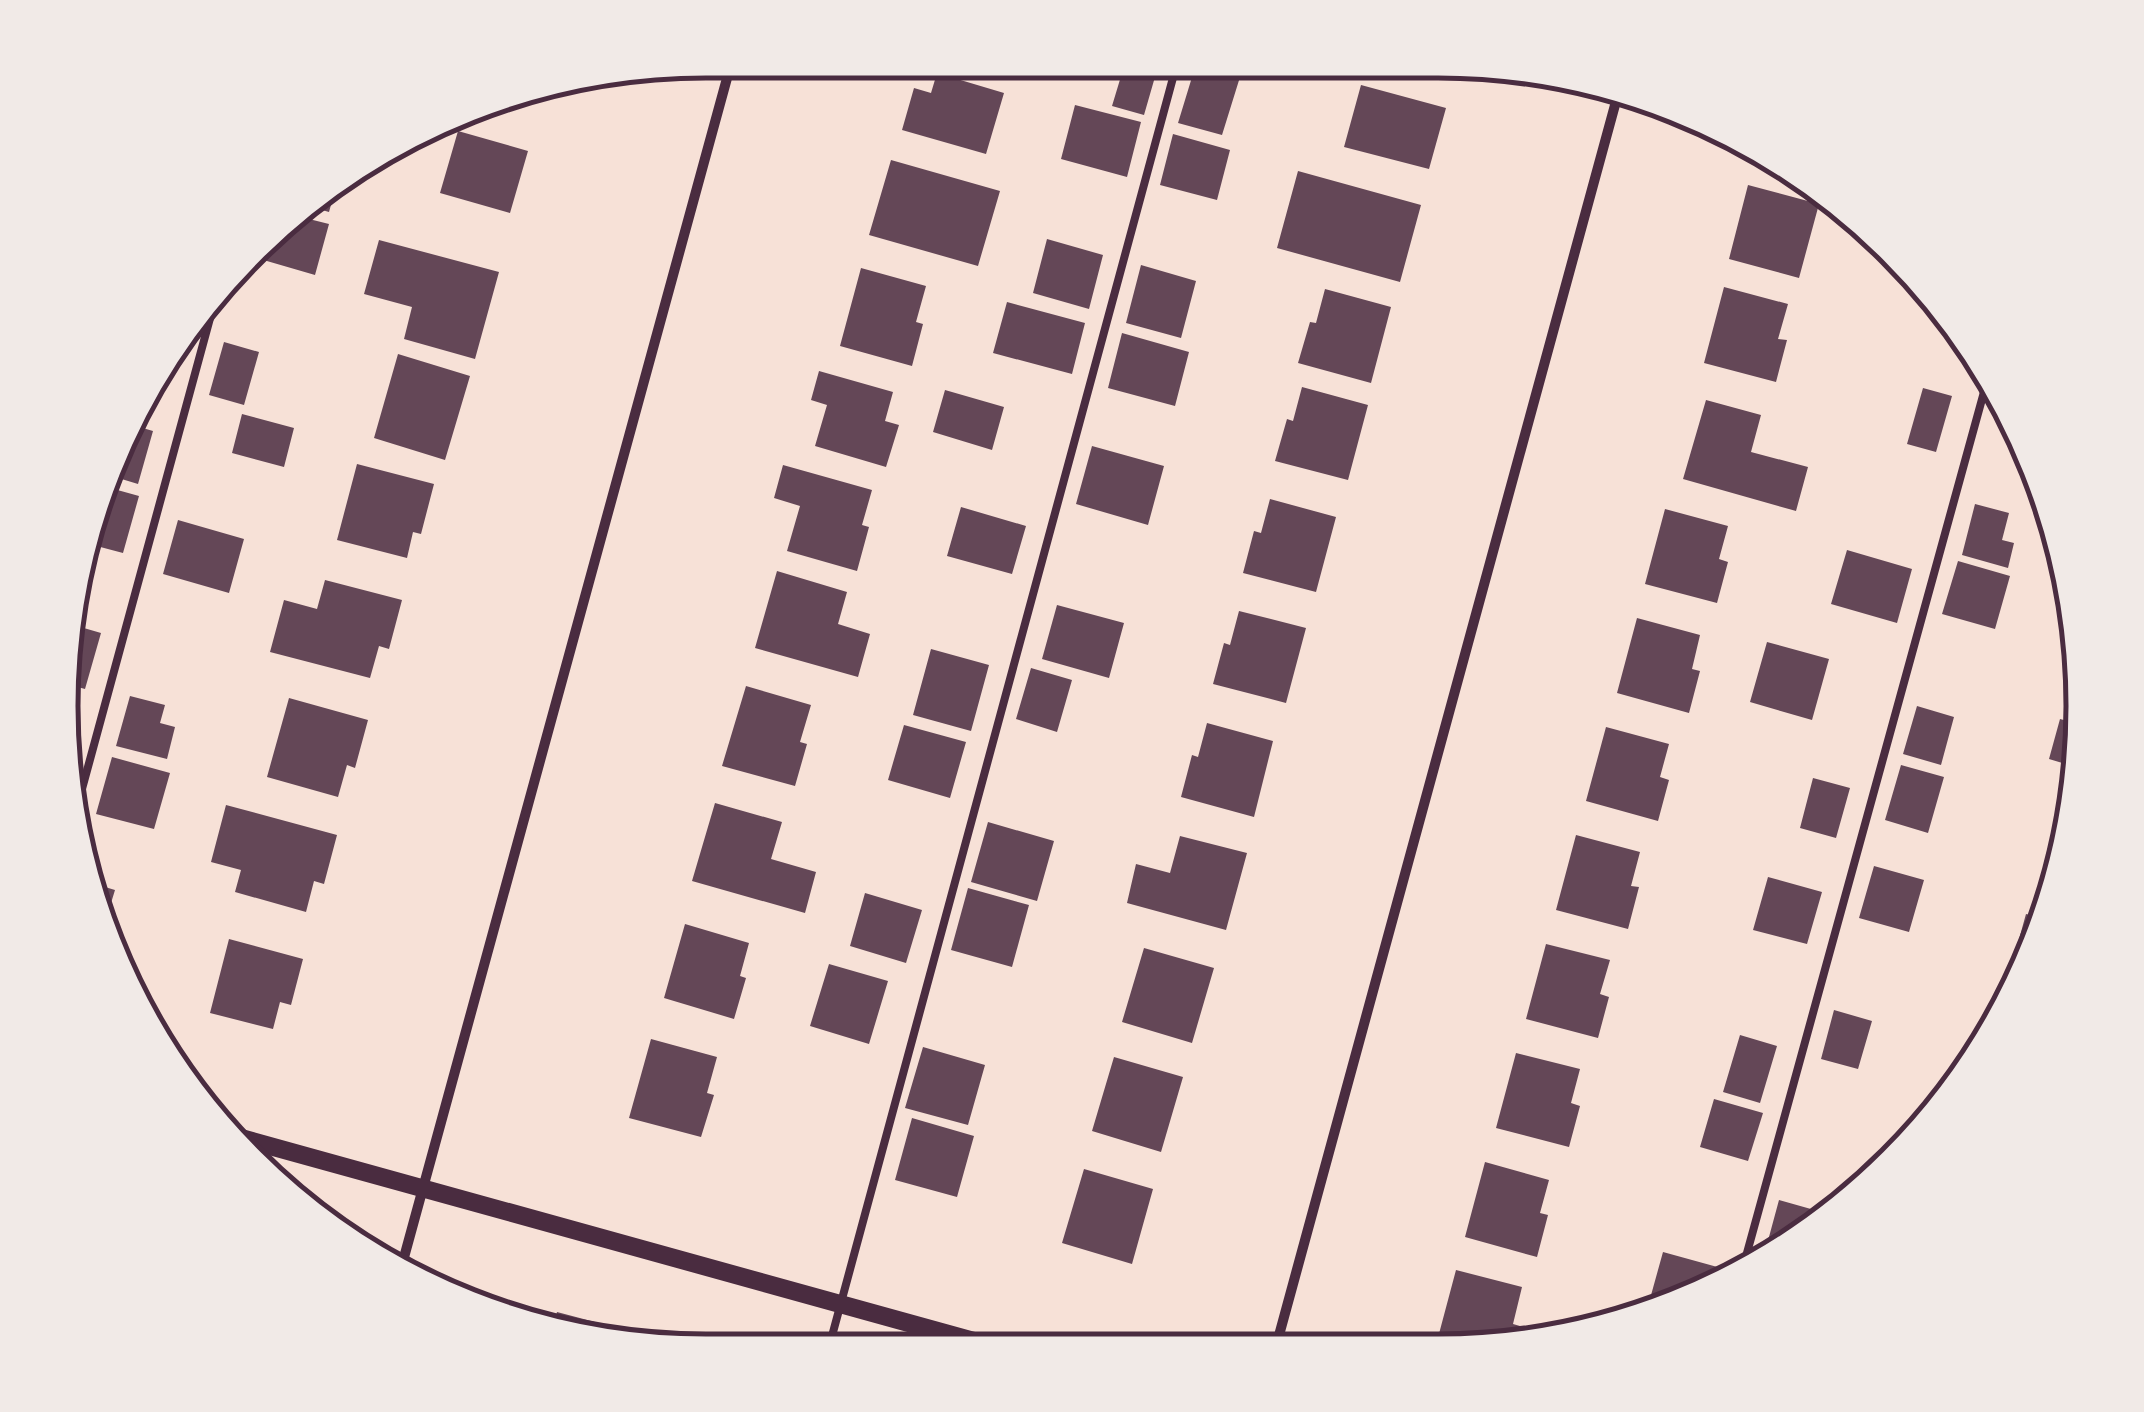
<svg xmlns="http://www.w3.org/2000/svg" width="2144" height="1412" font-family="Quicksand,sans-serif">
<rect width="100%" height="100%" fill="#f7e1d7"/>
<path fill="#644757" d="M 1125,63 L 1159,63 L 1144,115 L 1112,106 Z
M 1196,64 L 1240,77 L 1222,135 L 1178,123 Z
M 1415,65 L 1461,65 L 1458,78 Z
M 937,73 L 1004,93 L 986,154 L 902,130 L 914,88 L 931,93 Z
M 1361,85 L 1446,108 L 1429,169 L 1344,147 Z
M 1075,105 L 1141,122 L 1127,177 L 1061,159 Z
M 458,131 L 528,151 L 510,213 L 440,193 Z
M 1173,134 L 1230,150 L 1217,200 L 1160,185 Z
M 1761,152 L 1788,169 L 1787,170 L 1759,162 Z
M 891,160 L 1000,191 L 978,266 L 869,235 Z
M 1298,171 L 1421,205 L 1400,282 L 1277,248 Z
M 339,176 L 329,212 L 308,206 Z
M 1748,185 L 1819,204 L 1799,278 L 1729,259 Z
M 297,216 L 329,224 L 315,275 L 253,257 Z
M 1047,239 L 1103,255 L 1089,309 L 1033,293 Z
M 379,240 L 499,272 L 475,359 L 404,339 L 412,307 L 364,294 Z
M 1141,265 L 1196,281 L 1181,338 L 1126,323 Z
M 861,268 L 926,286 L 916,322 L 923,324 L 912,366 L 840,346 Z
M 1724,287 L 1788,304 L 1778,339 L 1787,340 L 1776,382 L 1704,363 Z
M 1325,289 L 1391,307 L 1371,383 L 1298,363 L 1310,322 L 1316,323 Z
M 1007,302 L 1085,323 L 1072,374 L 993,353 Z
M 1122,333 L 1189,352 L 1175,406 L 1108,388 Z
M 224,342 L 259,352 L 244,405 L 209,395 Z
M 398,354 L 470,376 L 445,460 L 374,438 Z
M 819,371 L 893,392 L 885,421 L 899,425 L 886,467 L 815,446 L 827,405 L 811,400 Z
M 1302,387 L 1368,405 L 1348,480 L 1275,461 L 1287,419 L 1293,421 Z
M 1923,388 L 1952,396 L 1936,452 L 1907,444 Z
M 945,390 L 1004,407 L 992,450 L 933,432 Z
M 1706,400 L 1761,415 L 1751,452 L 1808,467 L 1796,511 L 1683,479 Z
M 242,414 L 294,428 L 284,467 L 232,453 Z
M 129,424 L 153,431 L 138,484 L 105,474 L 109,459 Z
M 1092,446 L 1164,466 L 1148,525 L 1076,504 Z
M 357,464 L 434,484 L 421,534 L 413,532 L 407,558 L 337,540 Z
M 783,465 L 872,490 L 862,525 L 869,527 L 857,571 L 787,551 L 800,506 L 774,498 Z
M 103,486 L 139,496 L 123,553 L 89,544 Z
M 1270,499 L 1336,517 L 1316,592 L 1243,573 L 1254,531 L 1261,533 Z
M 1975,504 L 2009,513 L 2002,540 L 2014,543 L 2008,568 L 1962,555 Z
M 961,507 L 1026,526 L 1012,574 L 947,556 Z
M 1665,509 L 1728,526 L 1719,559 L 1728,562 L 1717,603 L 1645,584 Z
M 178,520 L 244,539 L 229,593 L 163,574 Z
M 1847,550 L 1912,569 L 1897,623 L 1831,604 Z
M 1958,561 L 2010,576 L 1995,629 L 1942,614 Z
M 777,571 L 847,592 L 838,624 L 870,634 L 858,677 L 755,648 Z
M 325,580 L 402,600 L 389,649 L 379,646 L 370,678 L 270,652 L 284,600 L 317,609 Z
M 1057,605 L 1124,623 L 1109,678 L 1042,659 Z
M 1239,611 L 1306,628 L 1286,703 L 1213,684 L 1224,643 L 1230,645 Z
M 1637,618 L 1700,635 L 1692,669 L 1700,671 L 1689,713 L 1617,693 Z
M 70,624 L 101,633 L 85,689 L 63,683 L 61,663 Z
M 1767,642 L 1829,659 L 1812,720 L 1750,702 Z
M 931,649 L 989,665 L 971,731 L 913,715 Z
M 1031,668 L 1072,680 L 1057,732 L 1016,719 Z
M 746,686 L 811,705 L 800,742 L 807,744 L 795,786 L 722,766 Z
M 130,696 L 165,705 L 160,723 L 175,727 L 167,759 L 116,746 Z
M 289,698 L 368,720 L 355,768 L 347,765 L 338,797 L 267,777 Z
M 1917,706 L 1954,717 L 1941,765 L 1903,754 Z
M 2060,719 L 2075,723 L 2069,765 L 2049,759 Z
M 1207,723 L 1273,741 L 1254,817 L 1181,797 L 1192,755 L 1198,757 Z
M 904,725 L 966,742 L 950,798 L 888,780 Z
M 1606,727 L 1669,744 L 1660,777 L 1669,780 L 1658,821 L 1586,801 Z
M 112,757 L 170,773 L 154,829 L 96,814 Z
M 1901,765 L 1944,777 L 1928,833 L 1885,820 Z
M 1813,778 L 1850,788 L 1836,838 L 1800,828 Z
M 715,803 L 782,822 L 771,859 L 816,872 L 805,913 L 692,881 Z
M 226,805 L 337,835 L 324,884 L 314,881 L 306,912 L 235,892 L 241,870 L 211,862 Z
M 2058,814 L 2063,816 L 2052,897 L 2037,893 Z
M 988,822 L 1054,841 L 1037,901 L 971,882 Z
M 1576,835 L 1640,852 L 1631,886 L 1639,887 L 1628,929 L 1556,910 Z
M 1180,836 L 1247,853 L 1226,930 L 1127,903 L 1136,864 L 1170,873 Z
M 1874,866 L 1924,880 L 1909,932 L 1859,918 Z
M 1768,877 L 1822,892 L 1807,944 L 1753,930 Z
M 85,881 L 115,890 L 104,926 Z
M 968,888 L 1029,905 L 1012,967 L 951,950 Z
M 865,893 L 922,910 L 906,963 L 850,946 Z
M 2026,914 L 2047,919 L 2011,980 L 2008,979 Z
M 685,924 L 749,943 L 740,976 L 746,978 L 734,1019 L 664,998 Z
M 229,939 L 303,959 L 291,1005 L 280,1002 L 273,1029 L 210,1013 Z
M 1546,944 L 1610,960 L 1600,994 L 1609,997 L 1598,1038 L 1526,1019 Z
M 1144,948 L 1214,968 L 1192,1043 L 1122,1022 Z
M 829,964 L 888,981 L 869,1044 L 810,1026 Z
M 1834,1010 L 1872,1021 L 1858,1069 L 1821,1059 Z
M 1740,1035 L 1777,1046 L 1760,1103 L 1723,1092 Z
M 651,1039 L 717,1057 L 707,1093 L 714,1095 L 701,1137 L 629,1118 Z
M 923,1047 L 985,1065 L 968,1125 L 905,1108 Z
M 1516,1053 L 1580,1069 L 1571,1103 L 1580,1106 L 1569,1147 L 1496,1128 Z
M 1114,1057 L 1183,1077 L 1161,1152 L 1092,1131 Z
M 1714,1099 L 1763,1113 L 1748,1161 L 1700,1147 Z
M 912,1118 L 974,1136 L 957,1197 L 895,1180 Z
M 1485,1162 L 1549,1180 L 1540,1213 L 1548,1215 L 1537,1257 L 1465,1237 Z
M 1084,1169 L 1153,1189 L 1132,1264 L 1062,1243 Z
M 1779,1200 L 1818,1211 L 1771,1249 L 1766,1248 Z
M 1663,1252 L 1721,1268 L 1716,1288 L 1648,1306 Z
M 1456,1270 L 1522,1287 L 1513,1324 L 1544,1333 L 1480,1351 L 1456,1351 L 1436,1345 Z
M 557,1312 L 682,1345 L 681,1347 L 621,1346 L 553,1326 Z"/>
<g fill="none" stroke-linecap="round" stroke-linejoin="round">
<path stroke="#4a2c40" stroke-width="8" d="M 76,811 L 218,289
M 1742,1271 L 1987,381
M 829,1347 L 1177,63"/>
<path stroke="#4a2c40" stroke-width="10" d="M 400,1272 L 732,60
M 1275,1350 L 1618,94"/>
<path stroke="#4a2c40" stroke-width="18" d="M 234,1136 L 999,1348"/>
</g>
<path d="M0 0H2144V1412H0ZM706 78H1438A628 628 0 0 1 2066 706V706A628 628 0 0 1 1438 1334H706A628 628 0 0 1 78 706V706A628 628 0 0 1 706 78Z" fill="#f1eae7" fill-rule="evenodd"/>
<path fill="none" stroke="#4a2c40" stroke-width="5" d="M706 78H1438A628 628 0 0 1 2066 706V706A628 628 0 0 1 1438 1334H706A628 628 0 0 1 78 706V706A628 628 0 0 1 706 78Z"/>
</svg>
